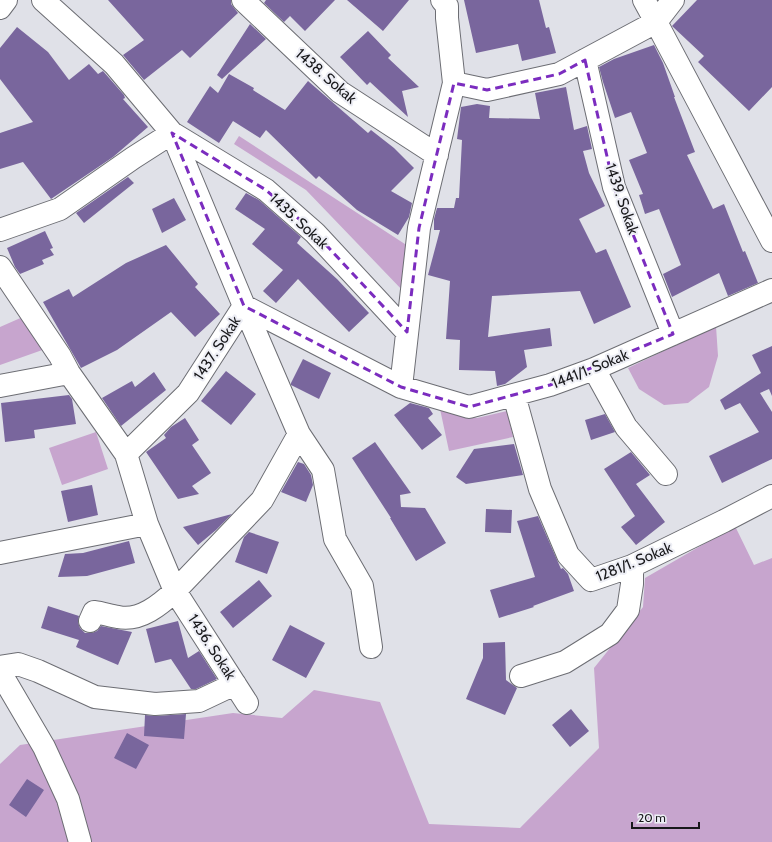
<svg xmlns="http://www.w3.org/2000/svg" width="772" height="842" font-family="Cabin,sans-serif">
<rect width="100%" height="100%" fill="#e0e1e8"/>
<path fill="#c7a5ce" d="M 239,136 L 411,248 L 405,293 L 306,190 L 234,144 Z
M 25,316 L 48,348 L 0,365 L 0,327 Z
M 716,326 L 718,356 L 709,387 L 688,403 L 664,405 L 639,389 L 628,368 Z
M 440,409 L 477,418 L 507,411 L 513,437 L 449,451 Z
M 96,432 L 108,469 L 62,485 L 49,448 Z
M 735,526 L 754,565 L 772,558 L 772,842 L 0,842 L 0,764 L 20,745 L 233,713 L 282,718 L 314,690 L 380,702 L 429,824 L 520,828 L 599,748 L 594,668 L 643,607 L 645,578 Z"/>
<path fill="#79669d" d="M 108,0 L 231,0 L 231,4 L 238,13 L 190,58 L 182,50 L 144,80 L 123,55 L 144,40 Z
M 266,0 L 335,0 L 305,31 L 290,16 L 284,22 L 264,3 Z
M 347,0 L 409,0 L 383,31 Z
M 464,0 L 539,0 L 546,28 L 549,27 L 556,53 L 522,61 L 518,44 L 476,53 Z
M 697,0 L 772,0 L 772,87 L 749,111 L 698,62 L 704,56 L 672,26 Z
M 250,24 L 266,39 L 222,79 L 217,75 Z
M 17,27 L 48,52 L 69,80 L 89,64 L 98,74 L 103,71 L 124,95 L 125,98 L 123,99 L 148,127 L 113,157 L 51,199 L 23,162 L 0,169 L 0,133 L 33,122 L 0,79 L 0,48 Z
M 368,31 L 391,55 L 388,58 L 419,87 L 402,91 L 408,117 L 370,82 L 367,85 L 340,57 Z
M 654,45 L 663,63 L 675,97 L 674,97 L 695,152 L 687,155 L 713,209 L 724,204 L 743,252 L 745,251 L 758,283 L 728,296 L 719,273 L 672,297 L 663,274 L 681,265 L 659,209 L 645,214 L 639,195 L 643,194 L 629,160 L 647,153 L 631,112 L 615,118 L 603,82 L 599,67 L 614,59 Z
M 229,74 L 254,88 L 253,90 L 285,110 L 308,81 L 368,133 L 371,130 L 394,148 L 414,168 L 391,191 L 412,203 L 409,217 L 398,235 L 357,210 L 319,176 L 316,179 L 266,130 L 260,138 L 233,121 L 219,143 L 187,122 L 210,86 L 218,93 Z
M 566,87 L 574,130 L 587,126 L 592,149 L 583,151 L 589,173 L 605,206 L 579,219 L 596,253 L 606,249 L 631,307 L 594,324 L 580,291 L 492,296 L 488,337 L 550,328 L 552,346 L 524,350 L 527,367 L 505,384 L 497,386 L 495,371 L 459,370 L 460,340 L 446,339 L 450,281 L 428,275 L 440,230 L 434,230 L 434,219 L 437,208 L 454,208 L 456,198 L 459,198 L 462,140 L 457,139 L 461,107 L 477,104 L 490,106 L 489,118 L 540,119 L 535,93 Z
M 128,177 L 134,183 L 84,223 L 76,213 Z
M 246,193 L 259,200 L 301,237 L 297,243 L 337,279 L 369,313 L 349,332 L 298,279 L 276,303 L 263,291 L 283,270 L 252,244 L 265,229 L 235,209 Z
M 174,198 L 186,220 L 162,233 L 152,209 Z
M 45,231 L 53,248 L 50,249 L 54,255 L 42,260 L 44,264 L 20,274 L 15,267 L 7,248 Z
M 166,245 L 198,284 L 195,287 L 220,314 L 195,337 L 171,312 L 117,350 L 81,368 L 43,302 L 69,289 L 73,297 L 126,263 Z
M 772,346 L 772,396 L 769,389 L 760,393 L 772,412 L 772,459 L 722,483 L 709,456 L 759,432 L 740,403 L 725,410 L 720,400 L 761,373 L 752,355 Z
M 303,359 L 331,373 L 319,399 L 291,385 L 291,383 Z
M 226,371 L 256,394 L 231,425 L 201,401 Z
M 154,372 L 166,390 L 121,426 L 102,398 L 132,381 L 135,387 Z
M 69,395 L 72,399 L 76,424 L 34,430 L 35,438 L 5,442 L 1,403 Z
M 410,403 L 429,408 L 433,414 L 428,418 L 442,435 L 422,450 L 394,415 Z
M 605,414 L 615,432 L 591,440 L 585,420 Z
M 185,418 L 199,440 L 192,445 L 211,473 L 192,486 L 199,494 L 178,499 L 146,452 L 166,438 L 164,435 L 171,427 Z
M 375,442 L 411,493 L 400,495 L 401,507 L 425,508 L 446,543 L 416,561 L 390,518 L 391,518 L 352,458 Z
M 514,444 L 523,475 L 466,484 L 456,477 L 474,449 Z
M 631,452 L 650,475 L 636,484 L 665,522 L 636,545 L 621,527 L 635,516 L 604,469 Z
M 298,462 L 304,464 L 311,475 L 313,485 L 306,502 L 281,492 Z
M 92,485 L 98,515 L 68,522 L 61,491 Z
M 486,509 L 512,510 L 511,533 L 485,532 Z
M 232,514 L 216,530 L 198,545 L 183,527 Z
M 538,516 L 561,569 L 563,568 L 568,574 L 574,591 L 533,606 L 534,607 L 499,618 L 490,590 L 535,577 L 517,521 Z
M 249,532 L 279,542 L 267,574 L 235,562 L 244,537 Z
M 129,541 L 135,563 L 87,576 L 58,577 L 65,554 L 83,553 Z
M 259,580 L 272,596 L 233,628 L 220,612 Z
M 48,606 L 79,616 L 78,622 L 80,628 L 85,633 L 92,633 L 97,631 L 101,626 L 132,632 L 118,665 L 76,647 L 79,640 L 41,628 Z
M 178,621 L 188,658 L 199,651 L 217,679 L 196,689 L 191,689 L 171,659 L 155,663 L 146,629 Z
M 290,625 L 325,643 L 306,678 L 272,660 Z
M 505,642 L 506,680 L 517,688 L 505,715 L 466,699 L 483,658 L 483,643 Z
M 571,709 L 589,731 L 570,747 L 552,725 Z
M 186,714 L 184,739 L 144,736 L 145,715 L 156,716 Z
M 127,733 L 149,745 L 136,769 L 114,758 Z
M 27,779 L 44,790 L 26,817 L 9,805 Z"/>
<g fill="none" stroke-linecap="round" stroke-linejoin="round">
<defs>
<path id="minor" d="M 243,0 L 340,92 L 437,155
M 442,0 L 447,6 L 447,18 L 454,83 L 487,90 L 559,74 L 656,22 L 644,0
M 673,0 L 656,22 L 772,241
M 0,8 L 6,0
M 585,60 L 614,187 L 673,334
M 172,133 L 266,190 L 315,233 L 407,332
M 0,230 L 60,209 L 133,158 L 172,133 L 114,64 L 43,0
M 0,267 L 60,356 L 69,373 L 126,454 L 147,524 L 0,553
M 244,306 L 401,387 L 419,228 L 454,83
M 594,369 L 626,427 L 666,474
M 0,386 L 69,373
M 401,387 L 469,407 L 550,385 L 594,369 L 772,290
M 514,395 L 540,489 L 568,555 L 591,580 L 632,566 L 724,521 L 772,496
M 299,434 L 323,470 L 335,539 L 362,586 L 371,647
M 126,454 L 188,393 L 244,306 L 172,133
M 147,524 L 175,591 L 262,500 L 299,434 L 244,306
M 90,621 L 94,612 C 103,613 110,616 118,617 C 140,622 161,604 175,591 L 247,703
M 0,667 L 18,664 L 38,671 L 95,697 L 155,704 L 199,701 L 235,684
M 0,672 L 44,747 L 68,799 L 80,842
M 521,676 L 565,662 L 610,634 L 628,610 L 632,584 L 632,566"/>
</defs>
<use href="#minor" stroke="#6c6d73" stroke-width="24"/>
<use href="#minor" stroke="#fff" stroke-width="22"/>
</g>
<path fill="none" stroke="#7b2cbf" stroke-width="3" stroke-dasharray="8 5" stroke-linejoin="round" d="M 585,60 L 614,187 L 673,334 L 550,385 L 469,407 L 401,387 L 244,306 L 172,133 L 266,190 L 315,233 L 407,332 L 419,228 L 454,83 L 487,90 L 559,74 Z"/>
<g text-anchor="middle" stroke-width="4" stroke-linejoin="round" paint-order="stroke">
<g font-size="15" fill="#18181b" stroke="#edeef5">
<text transform="translate(326 76) rotate(41)" y="5">1438. Sokak</text>
<text transform="translate(622 199) rotate(71)" y="5">1439. Sokak</text>
<text transform="translate(299 221) rotate(43)" y="5">1435. Sokak</text>
<text transform="translate(217 348) rotate(-57)" y="5">1437. Sokak</text>
<text transform="translate(590 369) rotate(-22)" y="5">1441/1. Sokak</text>
<text transform="translate(634 562) rotate(-22)" y="5">1281/1. Sokak</text>
<text transform="translate(212 647) rotate(57)" y="5">1436. Sokak</text>
</g>
</g>
<path d="M632 822v6h67v-6" fill="none" stroke="#18181b" stroke-width="2"/>
<text x="638" y="822" font-size="12" fill="#18181b" stroke="#edeef5" stroke-width="3" paint-order="stroke">20 m</text>
</svg>
